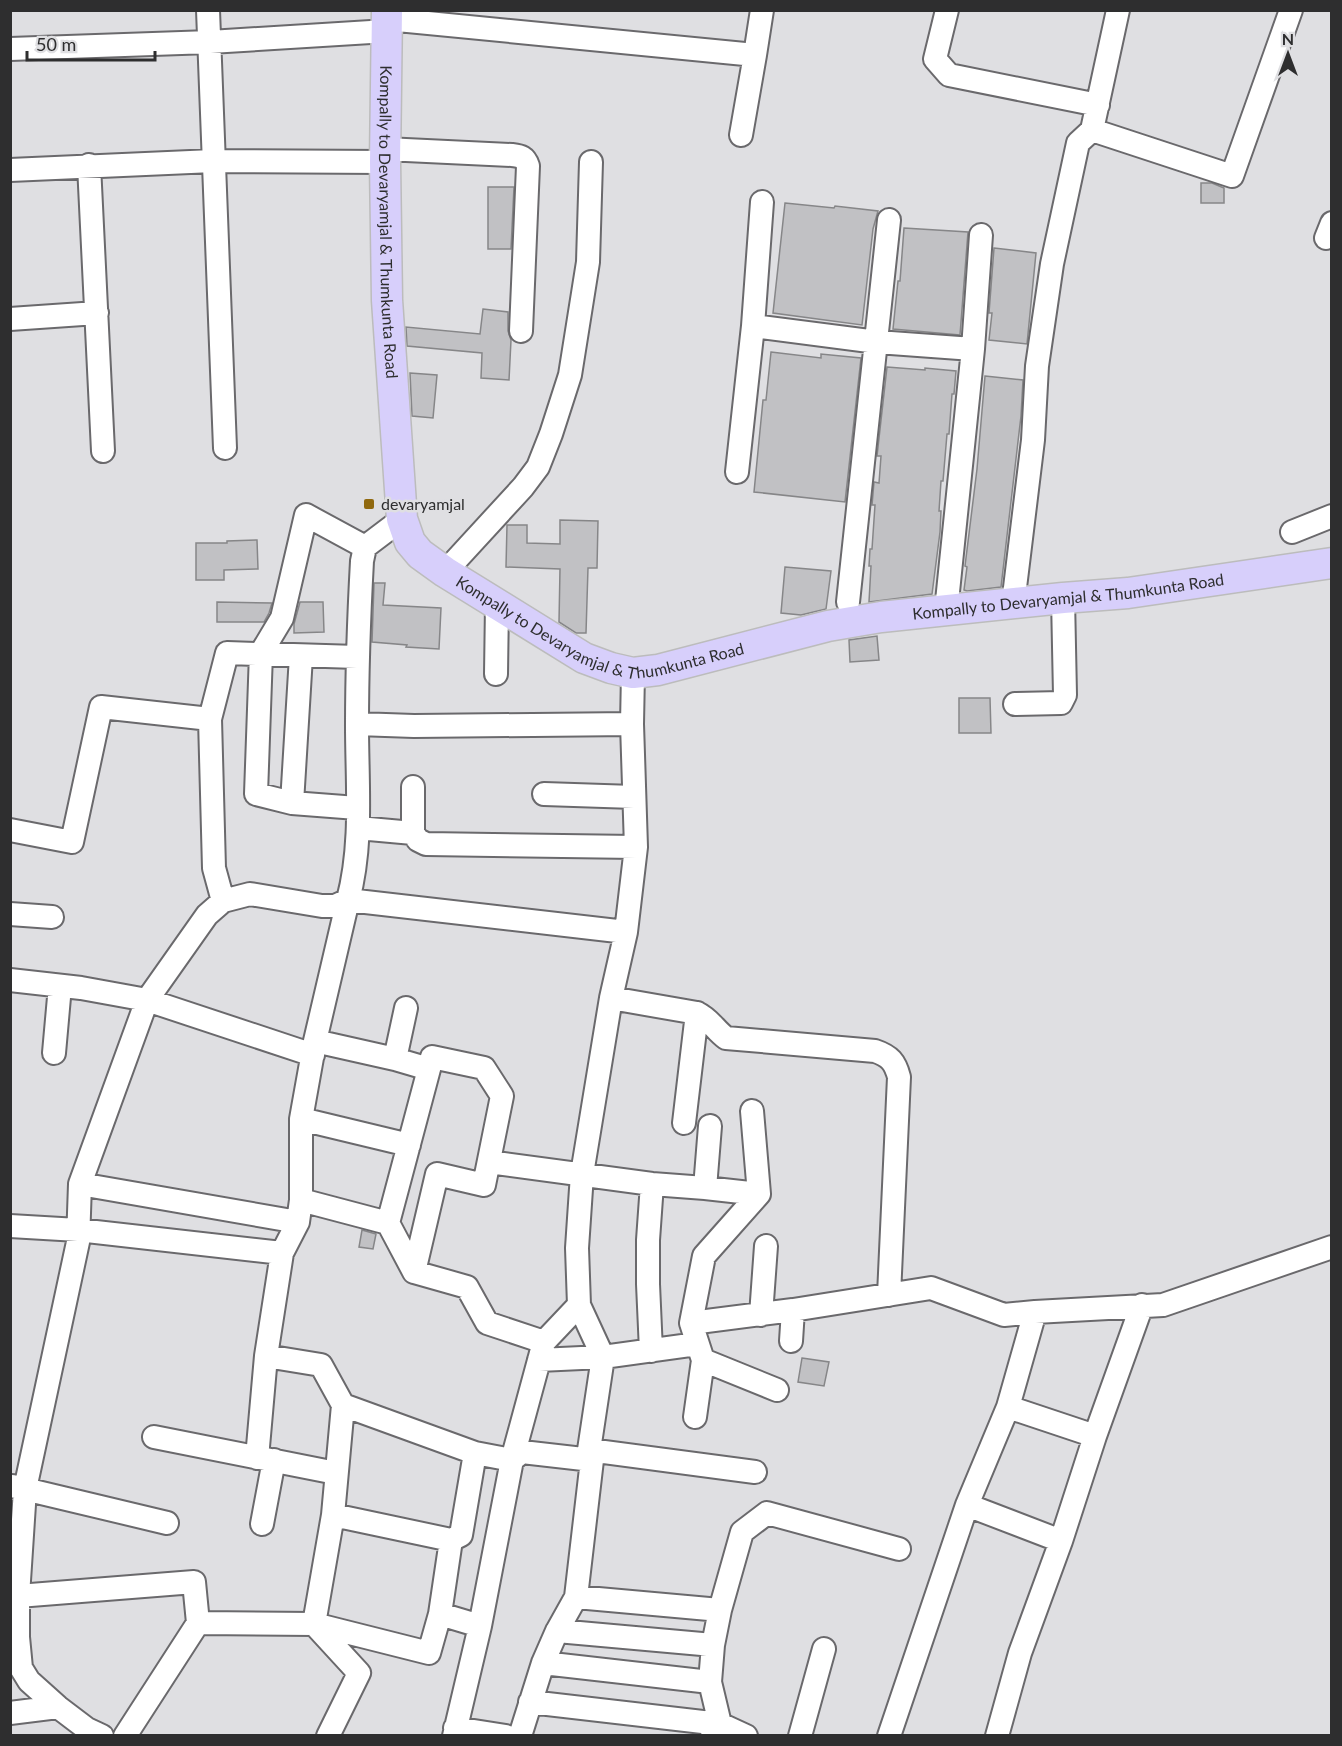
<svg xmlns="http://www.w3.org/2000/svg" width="1342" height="1746" font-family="Lato,sans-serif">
<rect width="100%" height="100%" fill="#dfdfe2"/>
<path fill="#c1c1c4" stroke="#868688" stroke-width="1.5" d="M 1201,183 L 1212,183 L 1224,188 L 1224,203 L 1201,203 Z
M 488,187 L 514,187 L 511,249 L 488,249 Z
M 785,203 L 834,208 L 835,206 L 878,211 L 873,229 L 862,325 L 773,313 Z
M 904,228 L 968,232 L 960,335 L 893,329 L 898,281 L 900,281 Z
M 994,248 L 1036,253 L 1027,344 L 989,340 L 992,313 L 989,313 Z
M 483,309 L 508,312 L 508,331 L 511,340 L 509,380 L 481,378 L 482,353 L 407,346 L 406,327 L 480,334 Z
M 771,352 L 821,358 L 821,354 L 861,358 L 845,502 L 754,492 L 763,400 L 766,400 Z
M 887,367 L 925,370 L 925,368 L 956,371 L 954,394 L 952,394 L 949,434 L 947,434 L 943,481 L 941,481 L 939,511 L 941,511 L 940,532 L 932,594 L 869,602 L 871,566 L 869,566 L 870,549 L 872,549 L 875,505 L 872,505 L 874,482 L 879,483 L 881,456 L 877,456 Z
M 410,373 L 437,375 L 433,418 L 412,416 Z
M 985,376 L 1023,380 L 1021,416 L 1001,587 L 967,591 L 964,590 L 967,567 L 965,566 L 977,469 Z
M 560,520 L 598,521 L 597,568 L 588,568 L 586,633 L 576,633 L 559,622 L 560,569 L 506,567 L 507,525 L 527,525 L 527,543 L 560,544 Z
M 257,540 L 258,569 L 224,570 L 224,580 L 196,580 L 196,543 L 227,543 L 227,541 Z
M 785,567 L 831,571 L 826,609 L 801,615 L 781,613 Z
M 374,583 L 385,583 L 383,605 L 441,608 L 439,649 L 406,647 L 407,645 L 372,642 Z
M 217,602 L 272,603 L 269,613 L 264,622 L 217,622 Z
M 300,602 L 323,602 L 324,632 L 294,633 L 294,624 Z
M 877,636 L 879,660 L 850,662 L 849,640 Z
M 959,698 L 990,698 L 991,733 L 959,733 Z
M 362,1230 L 376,1234 L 373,1249 L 359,1247 Z
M 802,1358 L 829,1362 L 824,1386 L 798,1382 Z"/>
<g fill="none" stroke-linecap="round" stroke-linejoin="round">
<defs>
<path id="minor" d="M 208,10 L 225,448
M 947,10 L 935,59 L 949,75 L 1098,105
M 1118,10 L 1092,130 L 1232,176 L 1291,10
M 387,19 L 755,55 L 762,10
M 10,49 L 210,42 L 387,31
M 741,135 L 755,55
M 385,149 L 512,155 C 521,156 525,157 528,166 L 521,331
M 89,165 L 103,451
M 10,170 L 213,161 L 385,162
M 762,202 L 753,326 L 877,342 L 973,349 L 946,611
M 1326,238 L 1332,223
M 10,319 L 97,313
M 973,349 L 981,235
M 737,472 L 753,326
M 1292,532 L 1332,516
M 445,572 L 523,487 L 538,467 L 551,434 L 570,375 L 588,262 L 591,162
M 848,602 L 889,220
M 1013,604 L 1033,440 L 1037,366 L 1052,264 L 1078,143 L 1092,130
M 496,674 L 497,604
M 1015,704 L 1061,703 L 1065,695 L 1063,598
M 357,724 L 414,726 L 632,724
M 544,794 L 634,797
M 292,803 L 301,656
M 357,808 L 292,803 L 256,794 L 261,653 L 282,618 L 306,515 L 365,547
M 358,828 L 413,833 L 418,840 L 426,844 L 636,847
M 10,830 L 72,842 L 101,707 L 210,719
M 413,833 L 413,787
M 223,901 L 214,868 L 210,719 L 227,653 L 357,657
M 10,914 L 52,917
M 10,980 L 81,988 L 147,1000 L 313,1055
M 611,998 L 697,1013 C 710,1019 715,1030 726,1038 L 875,1051 C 890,1056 895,1062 899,1077 L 889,1295
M 315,1041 L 395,1059 L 429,1069 L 388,1223
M 54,1053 L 60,986
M 395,1059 L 406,1008
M 301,1119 L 409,1145
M 684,1123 L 697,1013
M 489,1162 L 652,1184 L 705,1188 L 759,1194
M 80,1184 L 298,1222
M 705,1188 L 710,1126
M 301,1200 L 388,1223 L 414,1272 L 467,1287 L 487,1323 L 544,1342
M 10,1226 L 78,1230 L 282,1253
M 414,1272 L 437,1174 L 484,1185 L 502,1096 L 484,1068 L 432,1057 L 429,1069
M 761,1315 L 766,1246
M 691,1323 L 793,1310 L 931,1288 L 1004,1315 L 1035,1312 L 1163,1305 L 1332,1247
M 791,1341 L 793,1310
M 651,1351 L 648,1284 L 648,1240 L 652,1184
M 266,1356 L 321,1365 L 343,1405 L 475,1453 L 512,1460 L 522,1452 L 592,1460
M 539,1360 L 603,1357 L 697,1344
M 703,1360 L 777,1390
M 1008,1407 L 1095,1436
M 695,1417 L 703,1360 L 691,1323 L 704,1256 L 759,1194 L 752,1111
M 154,1437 L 336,1473
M 589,1450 L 755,1472
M 257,1458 L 266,1356 L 282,1253 L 298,1222 L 301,1200 L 301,1119 L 315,1041 L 348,900 L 626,932
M 12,1486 L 167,1523
M 967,1505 L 1061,1541
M 333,1515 L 451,1540
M 262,1524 L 274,1460
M 18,1596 L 194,1582 L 198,1623
M 576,1597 L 720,1610
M 440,1614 L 480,1626
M 557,1631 L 713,1645
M 543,1663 L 710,1682
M 530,1702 L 720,1724 L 746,1736
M 10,1713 L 58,1707
M 455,1728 L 506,1736
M 102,1736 L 87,1729 L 58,1707 L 29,1681 L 21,1668 L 18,1637 L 18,1596 L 25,1489 L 78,1242 L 80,1184 L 147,1000 L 207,915 L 223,901 L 250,894 L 322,906 L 335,906 L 348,900 C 363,844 357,784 357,726 C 357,671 359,616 362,561 L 365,547 L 402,519
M 125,1736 L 198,1623 L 314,1624 L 429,1653 L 440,1614 L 451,1540 L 461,1535 L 475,1453
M 328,1736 L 359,1673 L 314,1624 L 333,1515 L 343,1405
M 454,1736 L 480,1626 L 512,1460 L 544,1342 L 579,1305 L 577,1248 L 582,1174 L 611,998 L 626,932 L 636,847 L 632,724 L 633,673
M 520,1736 L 543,1663 L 557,1631 L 576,1597 L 592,1460 L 589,1450 L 603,1357 L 579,1305
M 712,1736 L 720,1724 L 710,1682 L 713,1645 L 720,1610 L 742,1532 L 767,1513 L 899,1549
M 800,1736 L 824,1649
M 889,1736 L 967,1505 L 1008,1407 L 1035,1312
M 997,1736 L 1020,1653 L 1061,1541 L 1095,1436 L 1142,1305"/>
<g id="major">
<path id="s1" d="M 387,10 L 385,162 L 387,300 L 402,519 L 410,542 L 420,554 L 445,572 L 584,658 L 611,668 L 633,673 L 658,670 L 828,626 L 881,617 L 1063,598 L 1128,593 L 1332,563"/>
</g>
</defs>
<use href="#minor" stroke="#6a696c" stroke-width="26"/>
<use href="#major" stroke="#bcbcbc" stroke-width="33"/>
<use href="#minor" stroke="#fff" stroke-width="22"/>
<use href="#major" stroke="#d7cffb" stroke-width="30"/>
</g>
<rect fill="#90690f" stroke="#dfdfe2" stroke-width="2" x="363" y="498" width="12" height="12" rx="3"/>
<g text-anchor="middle" stroke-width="5" stroke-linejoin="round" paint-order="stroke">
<g font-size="16" fill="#2e2e2f" stroke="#dfdfe2">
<text dy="6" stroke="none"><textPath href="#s1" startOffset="212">Kompally to Devaryamjal &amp; Thumkunta Road</textPath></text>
<text dy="6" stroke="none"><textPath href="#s1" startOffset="1238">Kompally to Devaryamjal &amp; Thumkunta Road</textPath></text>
<text dy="6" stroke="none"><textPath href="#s1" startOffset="752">Kompally to Devaryamjal &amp; Thumkunta Road</textPath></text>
</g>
<g font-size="16" fill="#2e2e2f" stroke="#dfdfe2" text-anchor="start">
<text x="381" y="510">devaryamjal</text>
</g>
</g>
<rect width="1342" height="1746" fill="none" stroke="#2e2e2f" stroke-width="24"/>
<g transform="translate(1288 54)" stroke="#dfdfe2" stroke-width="4.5" paint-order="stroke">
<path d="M0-4.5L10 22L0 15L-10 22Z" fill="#2e2e2f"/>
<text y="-9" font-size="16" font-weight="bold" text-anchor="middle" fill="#2e2e2f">N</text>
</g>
<path d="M27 51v9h128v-9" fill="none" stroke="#2e2e2f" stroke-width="3"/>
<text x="36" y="51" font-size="18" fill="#2e2e2f" stroke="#dfdfe2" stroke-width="4.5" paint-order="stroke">50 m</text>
</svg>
